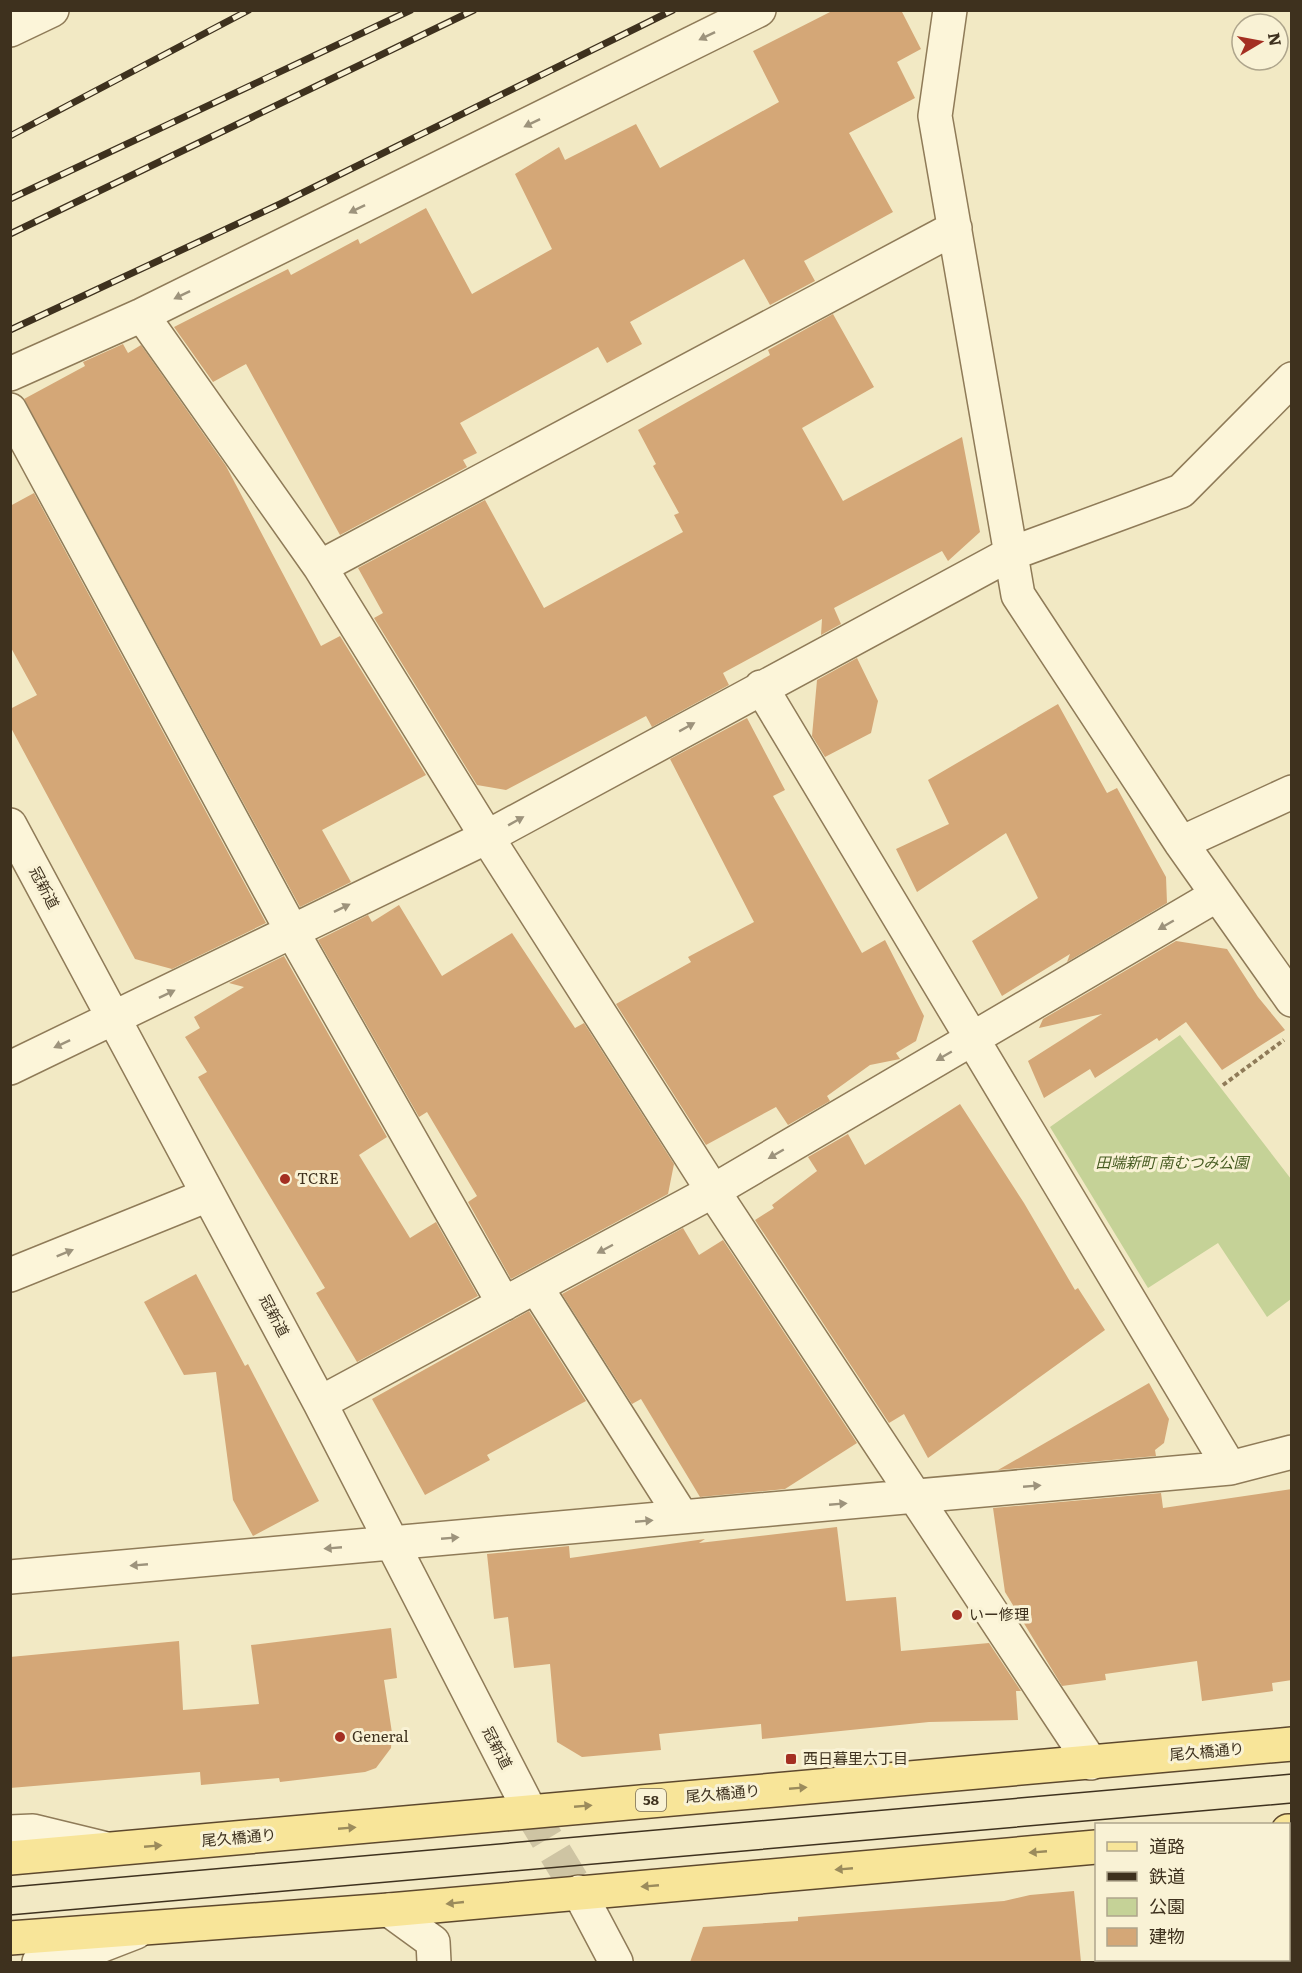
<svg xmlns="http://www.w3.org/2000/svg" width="1302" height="1973" font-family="Literata,'Noto Sans JP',serif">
<rect width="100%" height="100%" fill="#f2e9c4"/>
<path fill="#c5d297" d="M 1180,1035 L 1291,1179 L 1291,1299 L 1267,1317 L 1218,1243 L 1148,1288 L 1050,1127 Z"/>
<path fill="#d4a777" d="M 834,10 L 901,10 L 921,49 L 897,62 L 915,98 L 849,133 L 893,212 L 804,261 L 815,281 L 770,305 L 744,259 L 630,322 L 642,344 L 607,363 L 598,347 L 460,423 L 477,453 L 463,460 L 467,467 L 340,535 L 246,364 L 213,382 L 174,327 L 288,269 L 291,275 L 358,239 L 360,244 L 426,208 L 472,294 L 552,249 L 515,174 L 559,147 L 565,160 L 636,124 L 660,168 L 779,102 L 753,51 Z
M 833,314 L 874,387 L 802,428 L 843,501 L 962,437 L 980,532 L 948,561 L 942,551 L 834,608 L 841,624 L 821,635 L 822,619 L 723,673 L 729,685 L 652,727 L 646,716 L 506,790 L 477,785 L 374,618 L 383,613 L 358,568 L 485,500 L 544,608 L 683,532 L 674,515 L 679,513 L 653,466 L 656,464 L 638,430 L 770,355 L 768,350 Z
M 123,344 L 128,353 L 141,345 L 226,466 L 321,646 L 340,636 L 426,775 L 322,830 L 351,882 L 300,907 L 24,399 L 85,366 L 83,362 Z
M 34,493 L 266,923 L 172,969 L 135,959 L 10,726 L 10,709 L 37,695 L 10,646 L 10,506 Z
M 857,658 L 878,701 L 871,733 L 825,757 L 812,736 L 817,680 Z
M 1058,704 L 1107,793 L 1117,788 L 1166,877 L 1167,903 L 1067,962 L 1070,954 L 1002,996 L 972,941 L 1038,898 L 1006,833 L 917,892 L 896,849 L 949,824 L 928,780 Z
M 747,718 L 785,790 L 773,796 L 862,953 L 885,940 L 924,1016 L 916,1041 L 896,1053 L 900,1059 L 870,1065 L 827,1096 L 830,1101 L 788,1125 L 776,1107 L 706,1145 L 616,1004 L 691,962 L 688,957 L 754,922 L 670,759 Z
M 399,905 L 442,976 L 512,933 L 575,1028 L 584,1023 L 674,1164 L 668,1194 L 511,1279 L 468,1202 L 477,1196 L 427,1112 L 419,1117 L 318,940 L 368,915 L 372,922 Z
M 1176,941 L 1227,949 L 1258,997 L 1285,1030 L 1222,1070 L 1186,1022 L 1159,1041 L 1157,1038 L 1095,1078 L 1090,1069 L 1044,1098 L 1028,1061 L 1102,1014 L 1039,1028 L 1043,1019 Z
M 284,956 L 387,1137 L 359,1155 L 410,1238 L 436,1222 L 478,1296 L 357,1362 L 316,1293 L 325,1288 L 198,1077 L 207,1072 L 185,1037 L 200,1028 L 194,1017 L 244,987 L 229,983 Z
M 960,1104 L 1024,1203 L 1075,1290 L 1078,1288 L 1105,1330 L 928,1458 L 904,1414 L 889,1423 L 755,1220 L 774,1208 L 772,1205 L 817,1171 L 808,1157 L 848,1134 L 865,1165 Z
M 683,1228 L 699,1255 L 723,1240 L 857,1443 L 785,1489 L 700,1497 L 641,1399 L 632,1404 L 562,1294 Z
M 196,1274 L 245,1366 L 248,1364 L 319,1501 L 253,1536 L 233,1500 L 216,1372 L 184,1375 L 144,1302 Z
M 529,1311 L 586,1401 L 487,1455 L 490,1460 L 425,1495 L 372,1399 Z
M 1149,1383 L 1169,1419 L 1164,1443 L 1155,1450 L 1156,1456 L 998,1470 Z
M 1292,1489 L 1292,1680 L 1272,1683 L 1273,1691 L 1202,1701 L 1197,1661 L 1105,1674 L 1106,1680 L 1062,1686 L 1005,1592 L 993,1508 L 1161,1493 L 1163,1508 Z
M 837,1527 L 846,1601 L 896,1597 L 901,1651 L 989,1643 L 1021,1691 L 1016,1691 L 1018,1720 L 929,1722 L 762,1739 L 761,1724 L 659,1734 L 661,1750 L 582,1757 L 557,1742 L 550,1664 L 514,1668 L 508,1617 L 494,1619 L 487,1554 L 569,1546 L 570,1558 L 705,1539 L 699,1543 Z
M 391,1628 L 397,1678 L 384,1680 L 392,1733 L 391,1748 L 376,1768 L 365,1772 L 280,1782 L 279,1778 L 201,1785 L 200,1772 L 10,1788 L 10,1657 L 179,1641 L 183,1710 L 259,1704 L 251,1645 Z
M 1074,1891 L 1081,1962 L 690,1962 L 703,1927 L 798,1921 L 798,1917 L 1004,1901 L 1030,1895 Z"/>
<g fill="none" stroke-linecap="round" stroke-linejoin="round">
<path stroke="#cec4a3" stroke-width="33" stroke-dasharray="33 16" stroke-linecap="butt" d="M 530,1811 L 579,1892"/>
<defs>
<path id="minor" d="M 950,10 L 935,116 L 1018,595 L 1181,843 L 1292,1000
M 10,30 L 52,10
M 142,315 L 320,567 L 487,837 L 713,1191 L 1091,1763
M 10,374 L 142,315 L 759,10
M 10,410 L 293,933 L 504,1304
M 320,567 L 955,228
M 761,687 L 1230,1468
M 10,825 L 320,1403 L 530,1811
M 1181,843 L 1292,792
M 10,1068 L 487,837 L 1010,554 L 1181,491 L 1292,379
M 10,1275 L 208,1195
M 536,1287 L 682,1517
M 320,1403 L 713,1191 L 1217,895
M 10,1577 L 1230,1468 L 1292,1452
M 10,1832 L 33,1831 L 103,1848
M 579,1892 L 616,1962
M 389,1910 L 433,1942 L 434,1962
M 1206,1960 L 1208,1962
M 39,1962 L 69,1958 L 136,1932"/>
<path id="major" d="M 1288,1831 L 1292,1831
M 10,1858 L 1292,1744
M 10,1938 L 389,1910 L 1096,1847"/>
</defs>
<use href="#minor" stroke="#8f7b58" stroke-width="36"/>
<use href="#major" stroke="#5d482d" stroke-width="36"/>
<path stroke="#8f7b58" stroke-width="4" stroke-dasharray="4.5 3" stroke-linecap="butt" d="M 1223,1085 L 1284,1040"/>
<use href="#minor" stroke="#fcf5d9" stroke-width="33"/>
<use href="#major" stroke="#f8e599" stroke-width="33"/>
<path stroke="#3e311e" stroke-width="1.5" d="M 10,1887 L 1292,1774
M 10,1915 L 1292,1803"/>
<defs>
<path id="rail" d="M 10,136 L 249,10
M 10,199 L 411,10
M 10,234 L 474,10
M 10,330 L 280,204 L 673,10"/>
</defs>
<use href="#rail" stroke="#3e311e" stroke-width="7"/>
<use href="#rail" stroke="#f9f2d5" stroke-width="4.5" stroke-dasharray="14" stroke-linecap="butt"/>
</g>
<defs><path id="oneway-solid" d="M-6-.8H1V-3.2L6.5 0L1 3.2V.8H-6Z" transform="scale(1.5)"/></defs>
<g fill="#9d937c">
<use href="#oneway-solid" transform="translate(707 36) rotate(154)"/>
<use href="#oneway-solid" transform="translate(532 123) rotate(154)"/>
<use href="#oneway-solid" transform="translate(357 209) rotate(154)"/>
<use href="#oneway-solid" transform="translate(182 295) rotate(154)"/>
<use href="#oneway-solid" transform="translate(687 727) rotate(-29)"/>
<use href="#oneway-solid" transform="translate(516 821) rotate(-29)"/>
<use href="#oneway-solid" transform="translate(342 908) rotate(-26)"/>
<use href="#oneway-solid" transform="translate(1166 925) rotate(150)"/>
<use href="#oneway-solid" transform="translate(167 994) rotate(-26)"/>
<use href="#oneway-solid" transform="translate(62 1044) rotate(155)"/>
<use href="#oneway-solid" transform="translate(944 1056) rotate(150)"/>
<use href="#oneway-solid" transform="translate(776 1154) rotate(150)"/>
<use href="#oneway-solid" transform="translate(605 1249) rotate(152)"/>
<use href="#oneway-solid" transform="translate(65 1253) rotate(-22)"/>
<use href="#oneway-solid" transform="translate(1032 1486) rotate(-5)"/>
<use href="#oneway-solid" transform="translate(838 1504) rotate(-5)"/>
<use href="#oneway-solid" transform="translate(644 1521) rotate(-5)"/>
<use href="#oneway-solid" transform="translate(450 1538) rotate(-5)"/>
<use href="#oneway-solid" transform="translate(333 1548) rotate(175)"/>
<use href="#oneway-solid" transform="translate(139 1565) rotate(175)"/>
</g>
<g fill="#9b8b5c">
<use href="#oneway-solid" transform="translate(798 1788) rotate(-5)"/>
<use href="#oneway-solid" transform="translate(583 1806) rotate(-5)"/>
<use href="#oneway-solid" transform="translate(347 1828) rotate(-5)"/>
<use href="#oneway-solid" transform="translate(153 1846) rotate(-5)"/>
<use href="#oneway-solid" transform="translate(1038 1852) rotate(175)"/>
<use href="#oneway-solid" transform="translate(844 1869) rotate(175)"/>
<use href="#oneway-solid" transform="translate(650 1886) rotate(175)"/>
<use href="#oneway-solid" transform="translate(455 1903) rotate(174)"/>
</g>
<g fill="#a42f22" stroke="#f9f2d5" stroke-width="2">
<circle cx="285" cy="1179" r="6"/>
<circle cx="957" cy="1615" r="6"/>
<circle cx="340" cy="1737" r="6"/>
<rect x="785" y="1753" width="12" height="12" rx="3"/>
</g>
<g text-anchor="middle" stroke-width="6" stroke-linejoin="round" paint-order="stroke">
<rect fill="#f9f2d5" stroke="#766b55" stroke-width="1.5" x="636" y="1789" width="30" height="22" rx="4.5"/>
<g font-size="14" font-weight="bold" fill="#3e311e">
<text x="651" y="1805">58</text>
</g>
<g font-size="15" fill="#3e311e" stroke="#f9f2d5">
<text transform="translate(44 888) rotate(62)" y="5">冠新道</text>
<text transform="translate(274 1316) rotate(62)" y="5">冠新道</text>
<text transform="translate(497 1748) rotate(62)" y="5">冠新道</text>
<text transform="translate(1207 1752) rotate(-5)" y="5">尾久橋通り</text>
<text transform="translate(723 1794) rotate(-5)" y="5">尾久橋通り</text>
<text transform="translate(239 1838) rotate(-5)" y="5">尾久橋通り</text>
</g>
<g font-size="15" font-style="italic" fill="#475c22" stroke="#f9f2d5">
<text x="1172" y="1168">田端新町 南むつみ公園</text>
</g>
<g font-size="15" fill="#3e311e" stroke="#f9f2d5" text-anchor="start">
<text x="297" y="1184">TCRE</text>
<text x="969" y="1620">いー修理</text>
<text x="352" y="1742">General</text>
<text x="803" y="1764">西日暮里六丁目</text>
</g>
</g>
<rect width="1302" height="1973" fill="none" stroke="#3e311e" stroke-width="24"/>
<rect x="1095" y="1823" width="195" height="138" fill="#f9f2d5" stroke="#aea58c" stroke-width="1.5"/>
<rect x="1107" y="1842" width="30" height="9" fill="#f8e599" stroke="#aea58c" stroke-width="1.5"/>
<text x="1149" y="1853" font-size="18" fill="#3e311e">道路</text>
<rect x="1107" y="1872" width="30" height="9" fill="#3e311e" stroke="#aea58c" stroke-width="1.5"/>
<text x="1149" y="1883" font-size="18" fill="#3e311e">鉄道</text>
<rect x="1107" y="1898" width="30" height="18" fill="#c5d297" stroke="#aea58c" stroke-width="1.5"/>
<text x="1149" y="1913" font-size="18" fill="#3e311e">公園</text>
<rect x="1107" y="1928" width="30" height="18" fill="#d4a777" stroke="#aea58c" stroke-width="1.5"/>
<text x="1149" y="1943" font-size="18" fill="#3e311e">建物</text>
<g transform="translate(1260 42) rotate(80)"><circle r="28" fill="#f9f2d5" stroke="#aea58c" stroke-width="1.5"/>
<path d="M0-4.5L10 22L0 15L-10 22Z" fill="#a42f22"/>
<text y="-9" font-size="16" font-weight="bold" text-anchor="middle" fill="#3e311e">N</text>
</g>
</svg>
